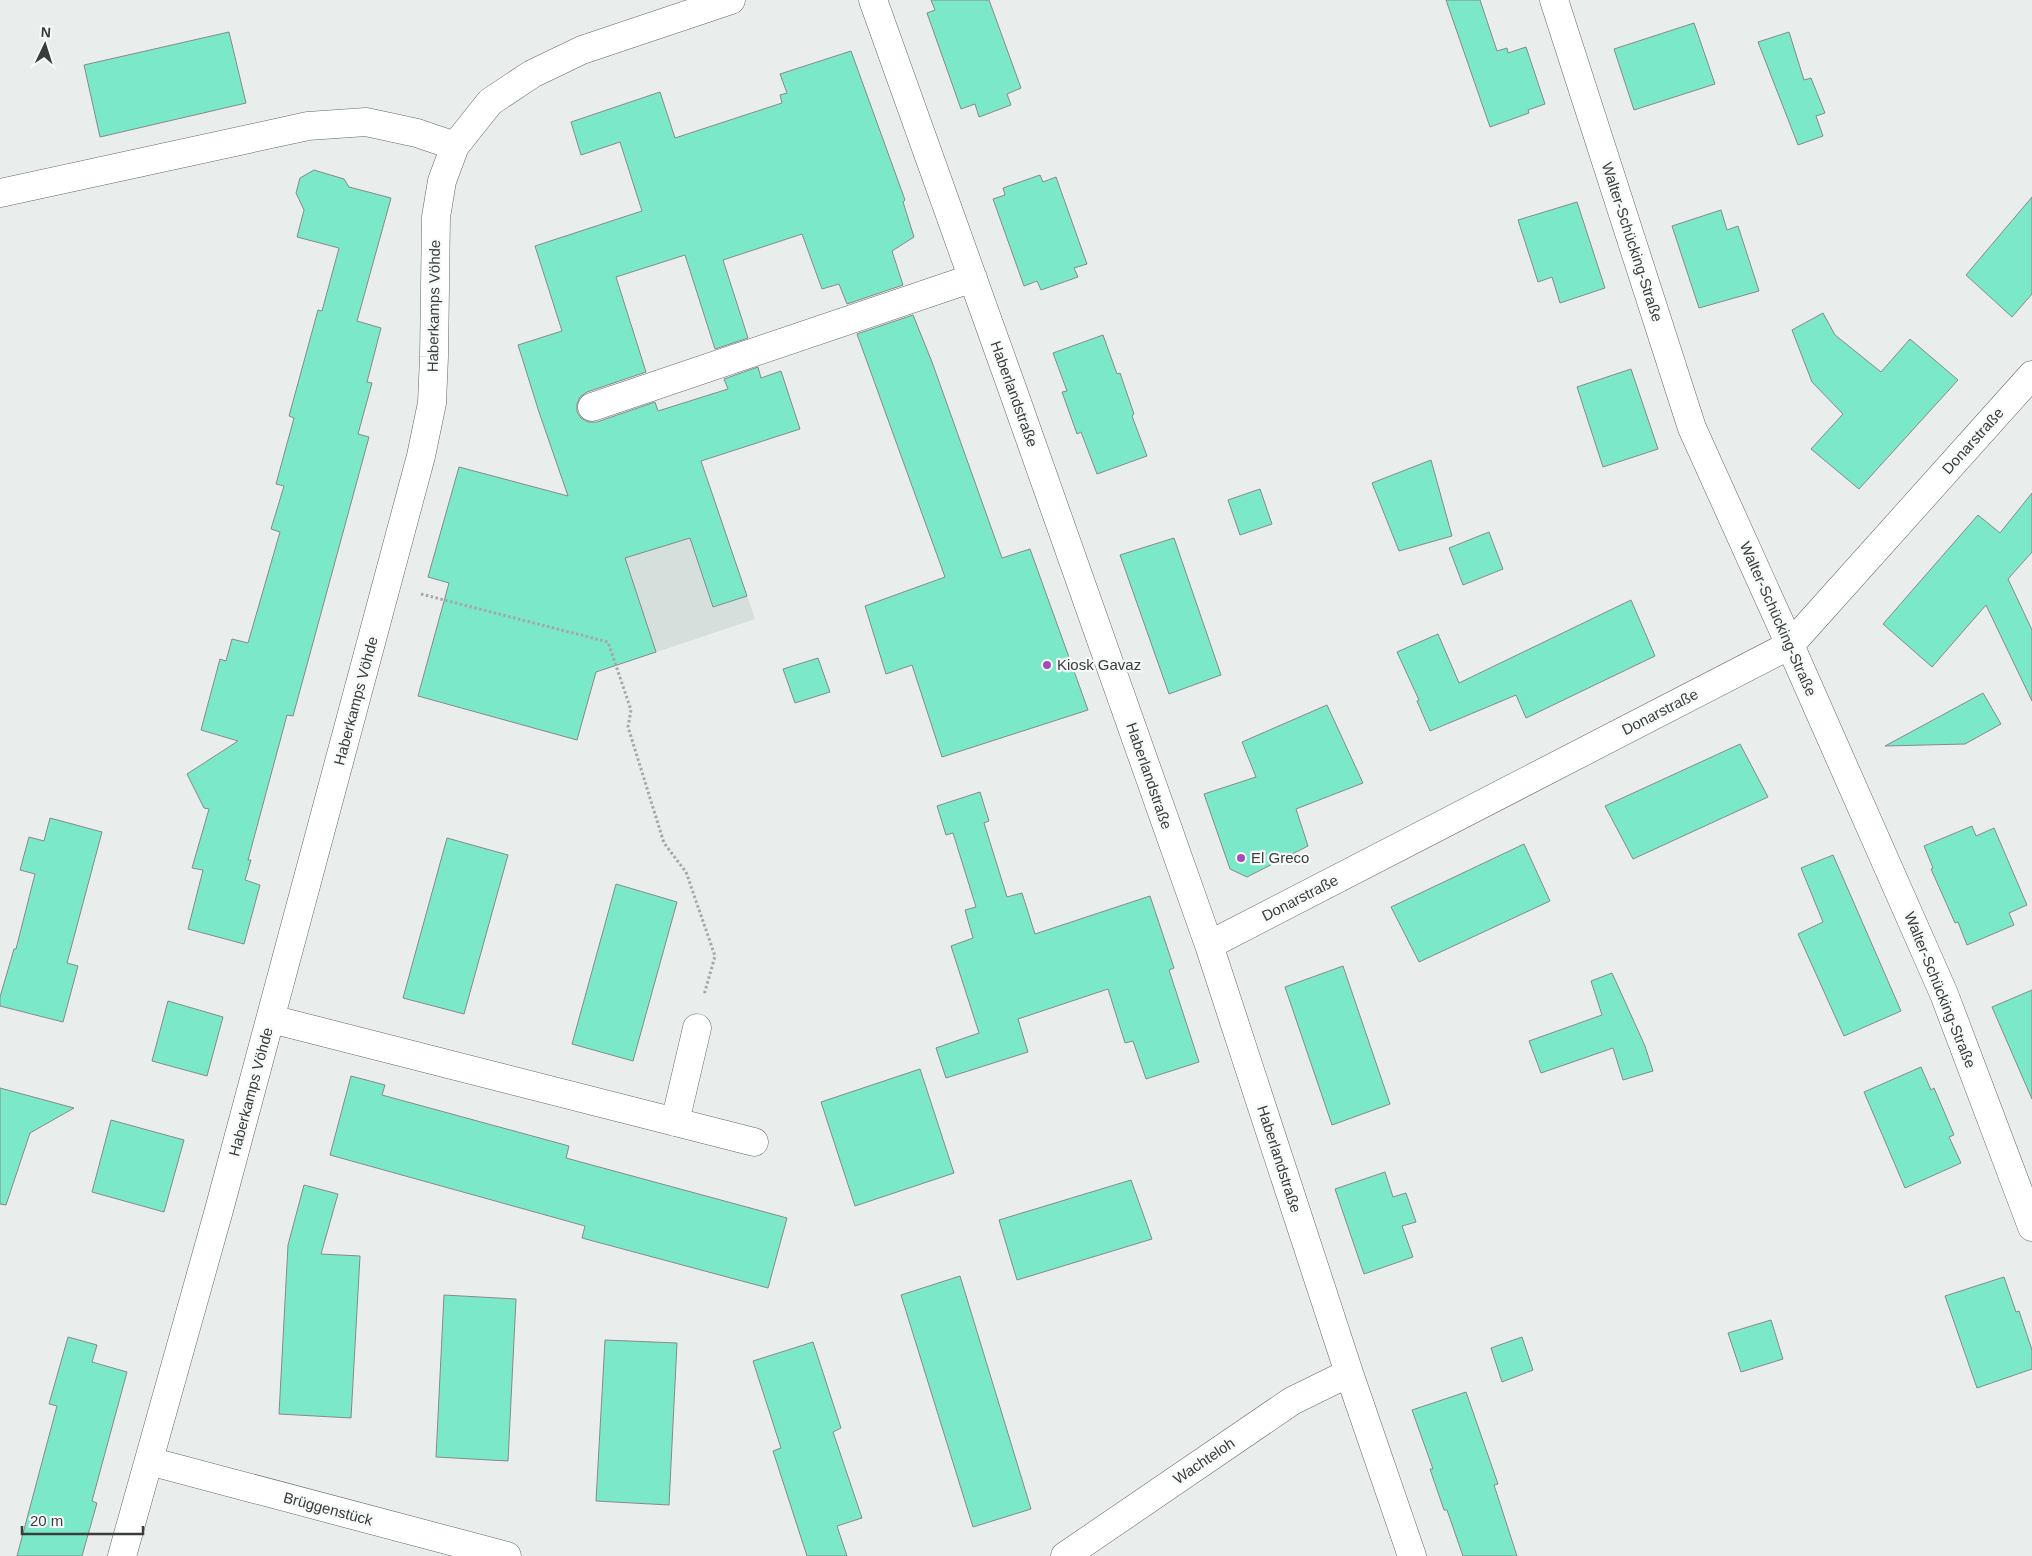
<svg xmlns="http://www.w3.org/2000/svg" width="2032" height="1556" font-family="Helvetica,sans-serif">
<rect width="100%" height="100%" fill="#e9edeb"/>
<path fill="#d5e0dc" d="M 713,495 L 755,619 L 624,663 L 607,611 L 580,537 Z"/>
<path fill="#7be8ca" stroke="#878a89" d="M 931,0 L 989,0 L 1021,88 L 1007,94 L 1011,105 L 979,117 L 975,104 L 961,109 L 927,13 L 935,10 Z
M 1446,0 L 1480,0 L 1497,51 L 1507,48 L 1508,53 L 1526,47 L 1545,104 L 1528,110 L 1529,113 L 1490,127 Z
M 1694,23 L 1715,84 L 1634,110 L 1614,49 Z
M 229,32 L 246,103 L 100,137 L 84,65 Z
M 1789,32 L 1804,80 L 1811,78 L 1825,113 L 1816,116 L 1823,136 L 1798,145 L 1758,42 Z
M 851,51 L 905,200 L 903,202 L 914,237 L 892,251 L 903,285 L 847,304 L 839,284 L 822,289 L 802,234 L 723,260 L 748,338 L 715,349 L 685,255 L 616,277 L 646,372 L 587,392 L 580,397 L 577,404 L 577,412 L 581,418 L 588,422 L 597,422 L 655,402 L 658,411 L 728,389 L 724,379 L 758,367 L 761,378 L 781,371 L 800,429 L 701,461 L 747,596 L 713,607 L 690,538 L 625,558 L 656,652 L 596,672 L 577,740 L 418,696 L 449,583 L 428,577 L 459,467 L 568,496 L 539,412 L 518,345 L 562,331 L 535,246 L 642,211 L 620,142 L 581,155 L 571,122 L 660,92 L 675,138 L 782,103 L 780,95 L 787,93 L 780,74 Z
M 314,170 L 344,179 L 349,187 L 391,198 L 357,321 L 381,328 L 367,382 L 372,383 L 358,434 L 369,437 L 293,716 L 287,715 L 248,860 L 251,860 L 245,880 L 260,885 L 244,944 L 188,929 L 203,870 L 192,868 L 209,809 L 204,808 L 187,774 L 238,741 L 201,730 L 220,659 L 226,661 L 232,639 L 248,643 L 280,532 L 271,529 L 284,486 L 276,484 L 294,418 L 289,416 L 318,310 L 322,311 L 339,248 L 297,237 L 304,210 L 296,193 L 300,178 Z
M 1040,175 L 1043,182 L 1056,177 L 1087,264 L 1074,268 L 1078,277 L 1041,290 L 1037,281 L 1024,286 L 993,199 L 1005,195 L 1003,188 Z
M 2032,197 L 2032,294 L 2012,317 L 1966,275 Z
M 1577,202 L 1605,288 L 1560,303 L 1552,277 L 1538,282 L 1518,220 Z
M 1721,210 L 1727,230 L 1738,226 L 1759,291 L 1699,308 L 1672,226 Z
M 1823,313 L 1835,335 L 1881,372 L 1910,339 L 1958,380 L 1859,489 L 1811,449 L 1843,414 L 1812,382 L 1792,330 Z
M 913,315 L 932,362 L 1002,558 L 1030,549 L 1088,710 L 942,757 L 912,665 L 886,674 L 865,606 L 945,577 L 857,334 Z
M 1103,335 L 1117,374 L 1120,373 L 1134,414 L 1132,416 L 1147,456 L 1097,474 L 1081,432 L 1077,434 L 1062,392 L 1067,391 L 1053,353 Z
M 1631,369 L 1658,449 L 1603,467 L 1577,387 Z
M 1431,460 L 1452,536 L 1399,551 L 1372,483 Z
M 1260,489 L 1272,524 L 1240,535 L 1228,500 Z
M 2032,493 L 2032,552 L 2008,579 L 2032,630 L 2032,701 L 1986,605 L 1932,667 L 1883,624 L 1978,515 L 2000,533 Z
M 1489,532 L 1503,569 L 1463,585 L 1449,548 Z
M 1174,538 L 1221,675 L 1169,694 L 1120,555 Z
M 1631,600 L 1655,656 L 1526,718 L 1516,695 L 1430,731 L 1417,701 L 1419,700 L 1397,652 L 1438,634 L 1459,683 Z
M 818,658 L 830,692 L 795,703 L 783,669 Z
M 1983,693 L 2001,724 L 1965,744 L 1885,746 Z
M 1327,705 L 1363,783 L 1296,809 L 1308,846 L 1247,877 L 1230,869 L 1204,794 L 1256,777 L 1242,742 Z
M 1740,744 L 1768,797 L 1633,859 L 1605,806 Z
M 980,792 L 989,821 L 984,823 L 1007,897 L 1022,893 L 1035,934 L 1150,896 L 1174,968 L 1169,970 L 1199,1062 L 1146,1079 L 1133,1041 L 1125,1043 L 1108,989 L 1018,1019 L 1028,1052 L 946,1078 L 936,1048 L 979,1033 L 951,946 L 973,938 L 965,910 L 976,907 L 953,833 L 946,835 L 937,806 Z
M 50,818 L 102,832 L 67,963 L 78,966 L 63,1022 L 0,1006 L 0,997 L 14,949 L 16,949 L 35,874 L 20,870 L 29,837 L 44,841 Z
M 1972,826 L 1976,836 L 1994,828 L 2027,905 L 2009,913 L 2014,925 L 1967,945 L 1958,922 L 1955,923 L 1931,869 L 1933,868 L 1924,846 Z
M 447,838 L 508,855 L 464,1014 L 403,998 Z
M 1524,844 L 1550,901 L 1419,962 L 1391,907 Z
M 1833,855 L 1901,1011 L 1844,1036 L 1798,934 L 1823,922 L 1801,868 Z
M 616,884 L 677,902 L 633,1061 L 572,1044 Z
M 1343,966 L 1390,1104 L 1332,1125 L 1285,987 Z
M 1612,973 L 1645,1046 L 1653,1071 L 1623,1080 L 1613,1048 L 1541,1073 L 1529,1041 L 1602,1015 L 1591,981 Z
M 2032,990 L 2032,1099 L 1992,1007 Z
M 168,1001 L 223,1017 L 207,1076 L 152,1061 Z
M 1921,1067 L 1931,1090 L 1934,1088 L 1954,1135 L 1949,1137 L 1961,1163 L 1905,1188 L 1864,1092 Z
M 920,1069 L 954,1173 L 855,1206 L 821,1102 Z
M 351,1076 L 385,1085 L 382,1095 L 569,1146 L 566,1158 L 787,1218 L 768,1288 L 582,1238 L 585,1226 L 330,1155 Z
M 0,1088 L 74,1108 L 30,1133 L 6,1205 L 0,1204 Z
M 111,1120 L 184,1140 L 164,1212 L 92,1192 Z
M 1385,1172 L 1393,1197 L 1406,1193 L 1416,1222 L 1402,1226 L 1413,1257 L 1364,1274 L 1335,1189 Z
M 1131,1180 L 1152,1239 L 1017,1280 L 999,1220 Z
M 304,1185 L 338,1194 L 321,1254 L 360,1256 L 351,1418 L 279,1414 L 288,1245 Z
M 960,1276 L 1031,1509 L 973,1527 L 901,1295 Z
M 2004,1277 L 2016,1312 L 2019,1311 L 2032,1350 L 2032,1369 L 1977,1388 L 1945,1296 Z
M 444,1295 L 516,1299 L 508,1461 L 436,1457 Z
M 1771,1320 L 1783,1359 L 1741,1372 L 1728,1333 Z
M 68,1337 L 97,1345 L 92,1362 L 127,1372 L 92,1501 L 97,1503 L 82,1556 L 17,1556 L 57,1406 L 49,1404 Z
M 1522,1337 L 1533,1370 L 1502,1382 L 1491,1348 Z
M 605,1340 L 677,1343 L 669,1505 L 596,1501 Z
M 813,1342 L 841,1428 L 833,1432 L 862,1518 L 837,1526 L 847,1556 L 807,1556 L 773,1451 L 781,1448 L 753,1361 Z
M 1466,1392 L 1498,1484 L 1494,1485 L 1517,1556 L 1463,1556 L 1447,1510 L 1444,1510 L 1430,1469 L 1433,1469 L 1412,1410 Z"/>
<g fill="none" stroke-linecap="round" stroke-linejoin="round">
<defs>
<path id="minor" d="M 873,0 L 1012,388 L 1209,945 L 1349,1373 L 1412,1556
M 1554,0 L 1692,428 L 1790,645 L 1944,994 L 2032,1227
M 0,193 L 308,126 L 366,122 L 417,133 L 455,146
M 592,407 L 973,278
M 1209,945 L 1790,645 L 2032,375
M 271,1019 L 754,1142
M 675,1122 L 697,1028
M 149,1461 L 507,1556
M 122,1556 L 219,1210 L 421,456 L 432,403 L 434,357 L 436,217 L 442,181 L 455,146 L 490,102 L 532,74 L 582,50 L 731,0
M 1065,1556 L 1292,1401 L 1349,1373"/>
</defs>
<use href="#minor" stroke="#656867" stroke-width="29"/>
<path stroke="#a5a8a7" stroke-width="3" stroke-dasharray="2.5 2.5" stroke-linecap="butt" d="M 421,594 L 608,642 L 631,710 L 628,727 L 664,843 L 686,872 L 715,956 L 704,995"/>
<use href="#minor" stroke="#fff" stroke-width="28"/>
</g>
<g fill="#a34cba" stroke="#f6faf9" stroke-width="2">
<circle cx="1047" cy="665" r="5"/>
<circle cx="1241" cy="858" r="5"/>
</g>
<g text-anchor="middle" stroke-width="4.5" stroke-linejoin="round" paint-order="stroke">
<g font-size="15" fill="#3b3c3c" stroke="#f6faf9">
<text transform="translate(1632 242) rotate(72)" y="5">Walter-Schücking-Straße</text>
<text transform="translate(434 306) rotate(-89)" y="5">Haberkamps Vöhde</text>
<text transform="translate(1014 394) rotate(70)" y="5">Haberlandstraße</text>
<text transform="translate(1973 441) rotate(-48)" y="5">Donarstraße</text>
<text transform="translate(1778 619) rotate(66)" y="5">Walter-Schücking-Straße</text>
<text transform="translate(356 701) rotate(-75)" y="5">Haberkamps Vöhde</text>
<text transform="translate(1660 712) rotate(-27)" y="5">Donarstraße</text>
<text transform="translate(1149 776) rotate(71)" y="5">Haberlandstraße</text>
<text transform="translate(1300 898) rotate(-27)" y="5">Donarstraße</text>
<text transform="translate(1940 990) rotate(68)" y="5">Walter-Schücking-Straße</text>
<text transform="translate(251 1092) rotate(-75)" y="5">Haberkamps Vöhde</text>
<text transform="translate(1279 1159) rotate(72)" y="5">Haberlandstraße</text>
<text transform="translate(1204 1461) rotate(-34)" y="5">Wachteloh</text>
<text transform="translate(328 1509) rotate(15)" y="5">Brüggenstück</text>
</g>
<g font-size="15" fill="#3b3c3c" stroke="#f6faf9" text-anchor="start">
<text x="1057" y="670">Kiosk Gavaz</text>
<text x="1251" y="863">El Greco</text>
</g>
</g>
<g transform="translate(45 45) rotate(4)" stroke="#f6faf9" stroke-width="4" paint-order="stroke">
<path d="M0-4L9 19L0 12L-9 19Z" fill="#3b3c3c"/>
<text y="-8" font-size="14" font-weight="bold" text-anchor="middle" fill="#3b3c3c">N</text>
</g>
<path d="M22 1526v8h121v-8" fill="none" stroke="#3b3c3c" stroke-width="2.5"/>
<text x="30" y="1526" font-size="15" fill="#3b3c3c" stroke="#f6faf9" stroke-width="4" paint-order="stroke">20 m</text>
</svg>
